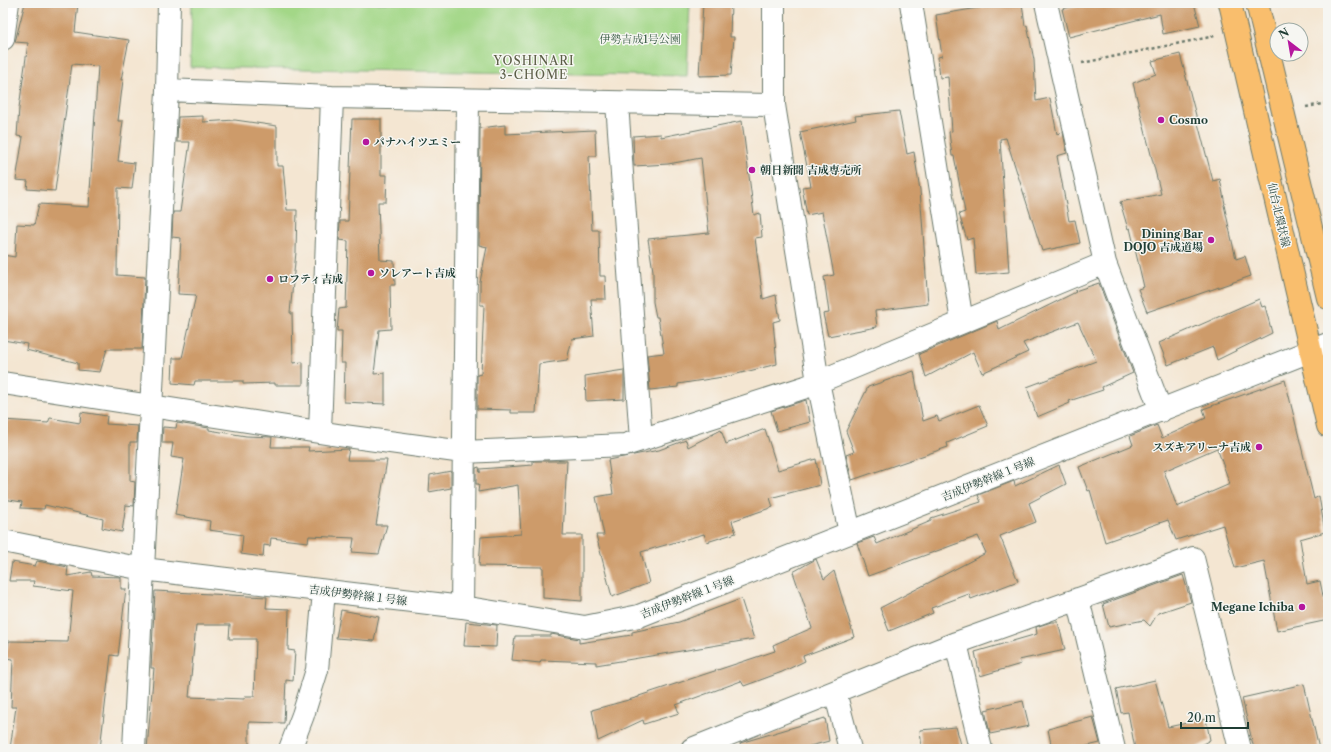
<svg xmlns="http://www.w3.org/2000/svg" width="1331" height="752" font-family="'Libre Caslon Text','Noto Serif JP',serif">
<rect width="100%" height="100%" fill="#f6f6f2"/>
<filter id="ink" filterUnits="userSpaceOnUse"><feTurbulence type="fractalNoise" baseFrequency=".025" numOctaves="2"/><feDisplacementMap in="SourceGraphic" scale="8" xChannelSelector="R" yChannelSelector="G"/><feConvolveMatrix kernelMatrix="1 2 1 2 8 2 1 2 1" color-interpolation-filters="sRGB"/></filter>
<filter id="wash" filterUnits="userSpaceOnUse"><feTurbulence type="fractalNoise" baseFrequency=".012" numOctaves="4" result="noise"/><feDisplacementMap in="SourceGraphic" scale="16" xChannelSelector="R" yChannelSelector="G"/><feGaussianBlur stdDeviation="0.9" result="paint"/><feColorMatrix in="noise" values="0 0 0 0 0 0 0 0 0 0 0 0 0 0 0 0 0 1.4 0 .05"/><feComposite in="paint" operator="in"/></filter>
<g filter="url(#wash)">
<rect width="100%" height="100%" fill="#f4e6d2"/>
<path fill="#a3d787" stroke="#618a5e" d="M 192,3 L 690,3 L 687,76 L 190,67 Z"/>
<g id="blocks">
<path fill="#cd9b6b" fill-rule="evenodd" d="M 25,3 L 78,3 L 75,32 L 129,40 L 121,80 L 123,80 L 118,121 L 123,121 L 118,161 L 135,163 L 132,189 L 118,188 L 117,275 L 145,277 L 142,349 L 107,349 L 100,372 L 78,370 L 78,363 L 26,350 L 27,344 L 3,340 L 3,255 L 15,257 L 17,224 L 34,225 L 39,204 L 89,207 L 98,66 L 72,64 L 55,191 L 27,189 L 28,181 L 16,180 L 23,137 L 17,136 L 19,108 L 28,43 L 15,42 Z
M 703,3 L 731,3 L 730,37 L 734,37 L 731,75 L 699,76 Z
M 983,3 L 1022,3 L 1025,26 L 1027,25 L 1034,60 L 1036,101 L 1050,98 L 1057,134 L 1063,132 L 1067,153 L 1057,156 L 1069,221 L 1075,220 L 1080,243 L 1042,251 L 1006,138 L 1000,139 L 1009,272 L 976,275 L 973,238 L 967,240 L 959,214 L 965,212 L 954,156 L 952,156 L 949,132 L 952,131 L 948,77 L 940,78 L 938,57 L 942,56 L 936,15 L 984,7 Z
M 1088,3 L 1194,3 L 1200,26 L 1163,34 L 1160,14 L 1069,37 L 1062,9 Z
M 1180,54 L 1213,181 L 1220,179 L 1225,204 L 1224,205 L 1236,259 L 1245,256 L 1251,276 L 1147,312 L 1138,289 L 1144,287 L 1130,228 L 1128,229 L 1120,202 L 1161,194 L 1133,83 L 1156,74 L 1152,61 Z
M 899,111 L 907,154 L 914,152 L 920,190 L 928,304 L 875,311 L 877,327 L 828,336 L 823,314 L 829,313 L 824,277 L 834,275 L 822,212 L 807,215 L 802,187 L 811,186 L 800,132 L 856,120 L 855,116 Z
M 203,116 L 203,122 L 235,120 L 277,126 L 277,166 L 283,166 L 287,210 L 297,210 L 296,252 L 290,313 L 292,313 L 293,363 L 303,362 L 303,385 L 275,385 L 275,383 L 243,384 L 243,381 L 195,381 L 194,385 L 172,383 L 173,358 L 182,358 L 196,295 L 178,294 L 181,238 L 172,237 L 173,212 L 180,212 L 190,142 L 177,142 L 178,117 Z
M 352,119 L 381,119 L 381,175 L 387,175 L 386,202 L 378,202 L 380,260 L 394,261 L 395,285 L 390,285 L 391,329 L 379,330 L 374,374 L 385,373 L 385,404 L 344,402 L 345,363 L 341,363 L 342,331 L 337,331 L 339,309 L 346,308 L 348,241 L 339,240 L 340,221 L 348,221 Z
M 742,121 L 754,215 L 760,213 L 762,237 L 755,238 L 763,299 L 776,295 L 780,320 L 773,322 L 777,364 L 729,376 L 678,384 L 678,387 L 650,390 L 647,355 L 664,353 L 658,317 L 656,317 L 653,302 L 653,271 L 648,239 L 709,233 L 701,158 L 668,164 L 634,166 L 633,136 L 661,134 L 661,137 Z
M 505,125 L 505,134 L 595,130 L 596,156 L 589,156 L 592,230 L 599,230 L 600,276 L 605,276 L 606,299 L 591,299 L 594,336 L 572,339 L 567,360 L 539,364 L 536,413 L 511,413 L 511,410 L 477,409 L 477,375 L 481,374 L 484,305 L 480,305 L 480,282 L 487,247 L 479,245 L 480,128 Z
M 1099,283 L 1133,373 L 1102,387 L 1103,390 L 1069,401 L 1070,403 L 1037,417 L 1027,387 L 1096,361 L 1078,322 L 1023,343 L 1028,352 L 982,373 L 973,352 L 926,377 L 919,354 L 997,321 L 999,330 L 1076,292 L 1075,291 Z
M 1259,299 L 1262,307 L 1265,306 L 1272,333 L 1217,360 L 1213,347 L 1168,365 L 1159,343 Z
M 624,370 L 624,399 L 586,401 L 585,376 Z
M 914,371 L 923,421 L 937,416 L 939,421 L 979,405 L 988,426 L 947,443 L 948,447 L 852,480 L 846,455 L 854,452 L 846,431 L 868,387 Z
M 1285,380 L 1314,499 L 1319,496 L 1325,532 L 1300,539 L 1307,584 L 1320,581 L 1328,620 L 1277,631 L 1264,561 L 1235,568 L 1223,525 L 1176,540 L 1168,520 L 1105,542 L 1090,490 L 1088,491 L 1079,467 L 1133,445 L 1130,436 L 1157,425 L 1162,438 L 1206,418 L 1203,409 ZM 1217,448 L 1230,484 L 1177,507 L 1164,471 Z
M 806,400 L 810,422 L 777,431 L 771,411 Z
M 81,412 L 107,416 L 106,424 L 138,426 L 137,442 L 130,442 L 130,481 L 135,482 L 134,506 L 126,505 L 122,532 L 102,528 L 103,519 L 45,505 L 44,509 L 21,508 L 22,502 L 3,499 L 3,420 L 48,423 L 50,418 L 80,423 Z
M 177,423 L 209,428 L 209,430 L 246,436 L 272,437 L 271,447 L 309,447 L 308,451 L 349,449 L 347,460 L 387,460 L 376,525 L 387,525 L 379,554 L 352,552 L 354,538 L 309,536 L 308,542 L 271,538 L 270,546 L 264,545 L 263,557 L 241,554 L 243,535 L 209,530 L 210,521 L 175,515 L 184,459 L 171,457 L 173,443 L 162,443 L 163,427 L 176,428 Z
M 765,429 L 778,470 L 816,459 L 820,485 L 770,498 L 773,507 L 732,521 L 736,533 L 707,542 L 704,534 L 641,552 L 649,583 L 612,597 L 596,535 L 604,535 L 596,497 L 613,494 L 608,460 L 659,450 L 686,440 L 688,447 L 721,430 L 726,444 Z
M 533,461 L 567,461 L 563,535 L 582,535 L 582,601 L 543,598 L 543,567 L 479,566 L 481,537 L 521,534 L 518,485 L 478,492 L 479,484 L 476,484 L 476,468 L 479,467 L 480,473 L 480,469 L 533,465 Z
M 1059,465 L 1066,484 L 1029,503 L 1036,522 L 1000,536 L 1018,581 L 971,599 L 969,594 L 931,608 L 933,613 L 889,631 L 880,608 L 986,553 L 978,536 L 868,576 L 857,543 L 874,537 L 877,544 L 931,521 L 931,518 L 981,502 L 978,495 L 1014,481 L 1015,486 Z
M 451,471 L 451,488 L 429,492 L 430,475 Z
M 816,559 L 824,579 L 834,571 L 854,637 L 803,656 L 805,661 L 782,672 L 744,686 L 741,681 L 676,705 L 679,713 L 644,724 L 643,720 L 598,741 L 592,710 L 639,697 L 639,696 L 775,651 L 773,645 L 812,628 L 793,572 Z
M 37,561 L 68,567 L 67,576 L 91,572 L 92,576 L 121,577 L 121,589 L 126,589 L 118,656 L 111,655 L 100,749 L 10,749 L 16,707 L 11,707 L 13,659 L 5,658 L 9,641 L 68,642 L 73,591 L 33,586 L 34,581 L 9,581 L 12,562 L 35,566 Z
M 1183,575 L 1191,602 L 1158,613 L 1150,626 L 1144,620 L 1109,627 L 1103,604 Z
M 155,591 L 267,597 L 266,608 L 289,609 L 288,650 L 295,651 L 293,681 L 286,680 L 284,723 L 249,722 L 249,749 L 147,749 L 154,668 L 151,668 ZM 196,625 L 230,625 L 229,639 L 256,639 L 254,696 L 245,696 L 244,699 L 189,697 Z
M 741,599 L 754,639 L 596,665 L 596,662 L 541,660 L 540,663 L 512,660 L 515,636 L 551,636 L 551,634 L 579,639 L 579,643 L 632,635 L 632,632 L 679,622 Z
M 341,610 L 379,617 L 374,641 L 336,638 Z
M 466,622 L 497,625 L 496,647 L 464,646 Z
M 1051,622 L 1058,622 L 1065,650 L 1019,660 L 1021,664 L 980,676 L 975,652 L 1037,634 L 1036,627 Z
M 1155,680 L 1168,727 L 1206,719 L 1210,740 L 1194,749 L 1135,749 L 1128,712 L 1121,713 L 1116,689 Z
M 1304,684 L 1319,749 L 1254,749 L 1242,698 Z
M 1023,701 L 1029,726 L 990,734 L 985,710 Z
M 1093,717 L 1100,743 L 1075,749 L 1052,749 L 1048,729 Z
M 825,718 L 829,741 L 799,749 L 741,749 L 740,743 Z
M 956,727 L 962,748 L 922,749 L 920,730 Z"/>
</g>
</g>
<g filter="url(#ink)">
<use href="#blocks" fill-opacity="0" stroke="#6a786b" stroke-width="1"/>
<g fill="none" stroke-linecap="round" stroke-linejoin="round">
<defs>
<path id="minor" d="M 774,3 L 774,105 L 818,382 L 850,533
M 911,3 L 962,322
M 1046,3 L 1105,263 L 1161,411
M 3,39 L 8,3
M 167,90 L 332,97 L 774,105
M 617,103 L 641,440
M 3,383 L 338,435 L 463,452 L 625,445 L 806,387 L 1105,263
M 320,432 L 332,97
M 3,541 L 143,569 L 462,607 L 585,627 L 639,616 L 1328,344
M 1078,599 L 1114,749
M 462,607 L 468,100
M 956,643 L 981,749
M 835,692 L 850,749
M 134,749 L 167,90 L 169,3
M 290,749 L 303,715 L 317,670 L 324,591
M 692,749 L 956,643 L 1193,558 L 1240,749"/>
<path id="major" d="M 1230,3 L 1328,426
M 1257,3 L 1328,298"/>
</defs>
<use href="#minor" stroke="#6a786b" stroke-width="24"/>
<use href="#major" stroke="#6a786b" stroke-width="24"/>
<path stroke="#6a786b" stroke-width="2.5" stroke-dasharray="3 3" stroke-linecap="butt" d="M 1082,63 L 1215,36
M 1306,107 L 1328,103"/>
<use href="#minor" stroke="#fff" stroke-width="22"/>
<use href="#major" stroke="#f9be6d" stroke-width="22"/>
</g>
</g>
<g fill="#b5179e" stroke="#f6f6f2" stroke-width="1.5">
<circle cx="1161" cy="120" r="4"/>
<circle cx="366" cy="142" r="4"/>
<circle cx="752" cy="170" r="4"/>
<circle cx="1211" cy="240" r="4"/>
<circle cx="371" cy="273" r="4"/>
<circle cx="270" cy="279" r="4"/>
<circle cx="1259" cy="447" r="4"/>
<circle cx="1302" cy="607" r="4"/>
</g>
<g text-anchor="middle" stroke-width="3" stroke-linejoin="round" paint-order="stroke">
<g font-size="11" fill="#395c45" stroke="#f6f6f2">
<text x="640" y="43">伊勢吉成1号公園</text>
</g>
<g font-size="11" font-weight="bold" fill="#1f3d34" stroke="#f6f6f2" text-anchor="start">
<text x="1169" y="124">Cosmo</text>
<text x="374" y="146">パナハイツエミー</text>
<text x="760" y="174">朝日新聞 吉成専売所</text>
<text x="1203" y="238" text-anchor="end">Dining Bar<tspan x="1203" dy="13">DOJO 吉成道場</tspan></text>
<text x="379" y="277">ソレアート吉成</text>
<text x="278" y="283">ロフティ吉成</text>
<text x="1251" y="451" text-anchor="end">スズキアリーナ吉成</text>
<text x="1294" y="611" text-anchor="end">Megane Ichiba</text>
</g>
<g font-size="11" fill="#1f3d34" stroke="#f6f6f2">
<text transform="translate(1279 215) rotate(77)" y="4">仙台北環状線</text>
<text transform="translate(988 479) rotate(-22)" y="4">吉成伊勢幹線１号線</text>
<text transform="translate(358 595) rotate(7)" y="4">吉成伊勢幹線１号線</text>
<text transform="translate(687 597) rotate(-21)" y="4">吉成伊勢幹線１号線</text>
</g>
<g font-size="12" letter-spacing="1" fill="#5c5e47" stroke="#f6f6f2">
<text x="534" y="65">YOSHINARI<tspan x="534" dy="14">3-CHOME</tspan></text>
</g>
</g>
<rect width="1331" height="752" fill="none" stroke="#f6f6f2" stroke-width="16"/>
<g transform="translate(1289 42) rotate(329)"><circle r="19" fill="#f6f6f2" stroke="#a0aca6"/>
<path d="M0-3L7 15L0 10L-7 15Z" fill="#b5179e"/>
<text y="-6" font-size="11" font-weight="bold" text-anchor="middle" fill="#1f3d34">N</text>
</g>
<path d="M1181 722v6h67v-6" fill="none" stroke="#1f3d34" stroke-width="2"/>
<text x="1187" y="722" font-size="12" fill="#1f3d34" stroke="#f6f6f2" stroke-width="3" paint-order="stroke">20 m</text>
</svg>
